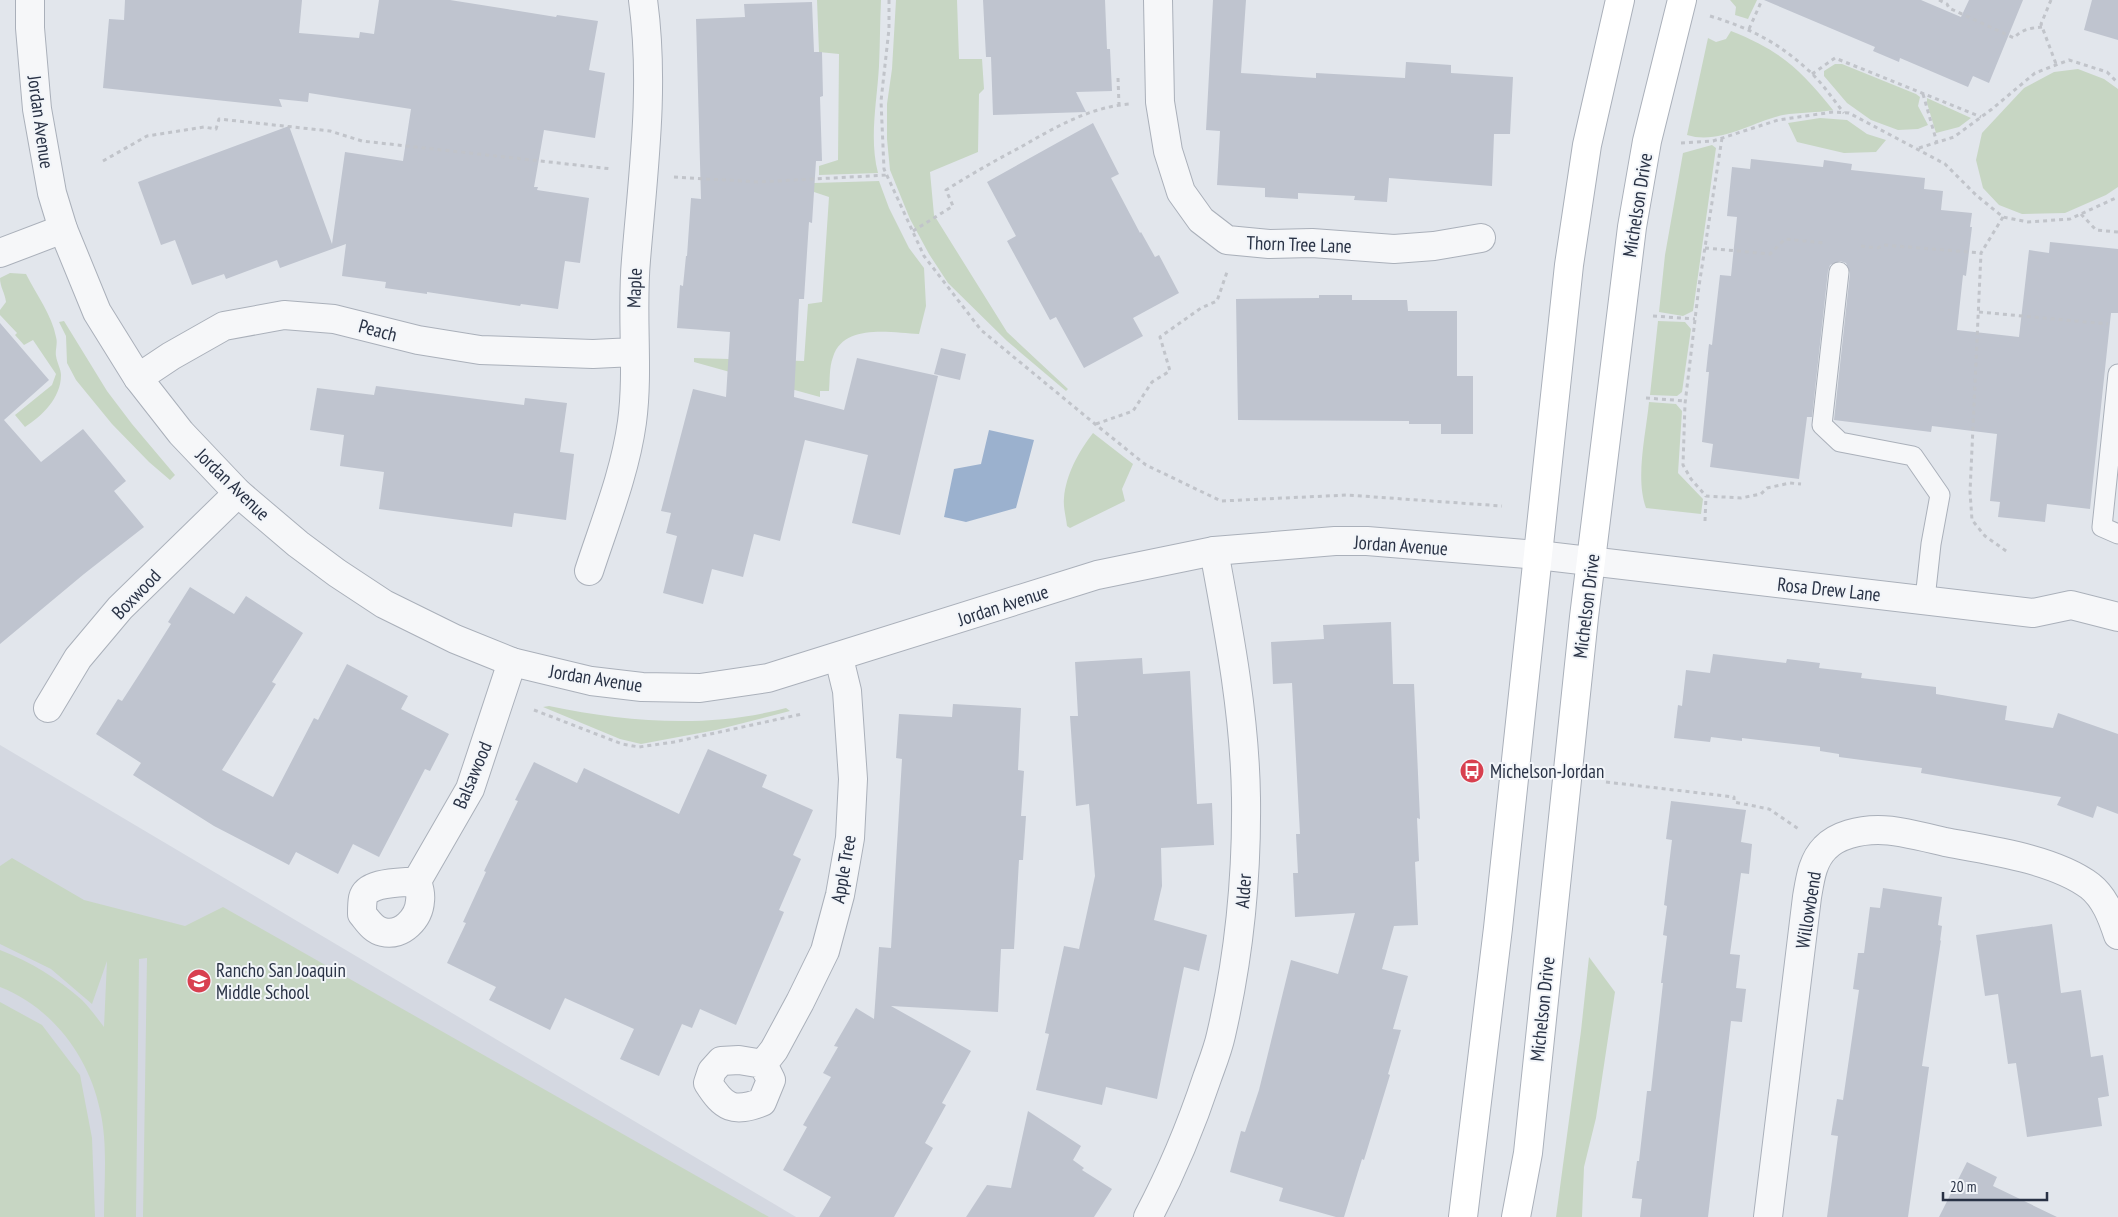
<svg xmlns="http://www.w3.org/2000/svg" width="2118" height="1217" font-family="'PT Sans Narrow',sans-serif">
<rect width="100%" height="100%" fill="#e2e6ec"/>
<path fill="#d4d8e1" d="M 0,745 L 796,1217 L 0,1217 Z"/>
<path fill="#c7d6c3" d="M 817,0 L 881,0 C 880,22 880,44 879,66 C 877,102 869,138 878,173 L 819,175 L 819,166 L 838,160 L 839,54 L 819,52 Z
M 896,0 L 957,0 L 959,59 L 982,59 L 984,89 L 979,94 L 978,152 L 930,172 L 934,215 L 1007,332 L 1068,389 L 1066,391 L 1007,341 L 948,283 L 929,254 L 910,219 L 890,170 L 887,139 L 887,104 L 892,69 Z
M 1730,0 L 1757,0 L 1748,19 L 1735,15 L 1736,7 Z
M 1731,31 C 1781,51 1800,69 1833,110 C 1817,113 1800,112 1783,115 C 1752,122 1719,145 1687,135 L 1708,38 L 1716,42 L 1726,39 Z
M 1835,64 L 1842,64 L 1916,94 L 1920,97 L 1918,106 L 1928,125 L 1918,129 L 1898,130 L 1871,120 L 1847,103 L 1824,76 L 1824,71 Z
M 2078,69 L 2104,79 L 2118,89 L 2118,187 L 2106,195 L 2065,213 L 2022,214 L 1999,205 L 1983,188 L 1976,160 L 1982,133 L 2024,88 L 2054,72 Z
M 1927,98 L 1971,118 L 1959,127 L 1936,133 L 1927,103 Z
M 1820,118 L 1847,120 L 1867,134 L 1886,140 L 1876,152 L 1844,153 L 1797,142 L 1788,123 Z
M 1712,145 L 1716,148 L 1693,311 L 1683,316 L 1659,312 L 1665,255 L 1683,153 Z
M 879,181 L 889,208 L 909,248 L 924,268 L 926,306 L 919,334 C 891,333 844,323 833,357 C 829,367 830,381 829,391 L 820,391 L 820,397 L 694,362 L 694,358 L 804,361 L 808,304 L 822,302 L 829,197 L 814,192 L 814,183 Z
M 10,273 L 26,274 C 36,294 52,315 56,337 C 58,343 55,350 56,356 C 57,363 61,369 61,375 C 61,398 42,416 25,427 L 15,415 L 52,385 L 56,374 L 33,340 L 24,345 L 15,335 L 17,333 L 0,315 L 0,310 L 6,302 C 5,293 0,287 0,278 Z
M 64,321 L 107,391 L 132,424 L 175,475 L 170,480 L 149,462 L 112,424 L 76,380 L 67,363 L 66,336 L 59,322 Z
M 1658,321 L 1685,322 L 1691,329 L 1682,392 L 1677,396 L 1650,395 Z
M 1649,402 L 1676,404 L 1682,411 L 1678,473 L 1703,499 L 1701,514 L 1646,508 C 1635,478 1646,434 1649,402 Z
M 1093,433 L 1133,464 L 1122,489 L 1125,501 L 1070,528 L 1067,526 C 1066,517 1063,507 1064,498 C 1066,474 1079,451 1093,433 Z
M 549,706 C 627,722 708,729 786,708 L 790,711 L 716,730 L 641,744 L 620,739 L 543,707 Z
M 12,858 L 84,900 L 185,926 L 223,907 L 769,1217 L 143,1217 L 147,958 L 139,959 L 136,1217 L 104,1217 C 104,1182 108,1144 100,1110 C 89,1057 52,1007 0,987 L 0,950 C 31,962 57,978 82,1000 C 90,1008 97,1018 104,1027 L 107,961 L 92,1004 L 51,969 L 0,944 L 0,866 Z
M 1589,957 L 1615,992 L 1596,1118 L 1584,1167 L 1582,1217 L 1556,1217 L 1581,1031 Z
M 0,1002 L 42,1025 L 80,1075 L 92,1138 L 95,1217 L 0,1217 Z"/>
<path fill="#9bb1ce" d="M 989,430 L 1034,440 L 1016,508 L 966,522 L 944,517 L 954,469 L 981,464 Z"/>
<path fill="#bfc4cf" d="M 125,0 L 302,0 L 299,33 L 359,38 L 360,32 L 374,34 L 379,0 L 450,0 L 556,17 L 557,15 L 598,21 L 589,70 L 605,73 L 595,138 L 544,130 L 534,187 L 538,187 L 537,190 L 589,198 L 580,263 L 565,261 L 558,309 L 521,304 L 520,306 L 427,292 L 427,294 L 385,288 L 386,282 L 342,276 L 346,244 L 280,268 L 277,260 L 226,279 L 224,274 L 192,285 L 175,240 L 161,245 L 138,182 L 289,126 L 332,244 L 345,152 L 403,161 L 411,109 L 309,93 L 308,102 L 279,99 L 282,107 L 103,88 L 109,19 L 124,20 Z
M 983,0 L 1105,0 L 1107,49 L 1110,49 L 1112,91 L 1076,92 L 1086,112 L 993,115 L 991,57 L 986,57 Z
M 1213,0 L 1246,0 L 1241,73 L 1316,78 L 1316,73 L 1405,78 L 1406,62 L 1451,65 L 1451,73 L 1513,77 L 1510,134 L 1494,134 L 1492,186 L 1389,178 L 1387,202 L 1354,200 L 1355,196 L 1298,193 L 1298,199 L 1265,197 L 1265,188 L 1217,185 L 1220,131 L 1206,130 Z
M 1764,0 L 1921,0 L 1961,17 L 1969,0 L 2023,0 L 1989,83 L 1973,76 L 1968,87 L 1900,58 L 1899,62 L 1873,51 L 1875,47 Z
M 2092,0 L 2118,0 L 2118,40 L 2084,30 Z
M 812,2 L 814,52 L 822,52 L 823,96 L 820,97 L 822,161 L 816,161 L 812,223 L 809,222 L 804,299 L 799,299 L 794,397 L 844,410 L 857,358 L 938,376 L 900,535 L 852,523 L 868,455 L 805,440 L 780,541 L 754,534 L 743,577 L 712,569 L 703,604 L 663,593 L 677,536 L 666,533 L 671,513 L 661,511 L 693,389 L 726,397 L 730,332 L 677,328 L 680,285 L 683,286 L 686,256 L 687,256 L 691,198 L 701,199 L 696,19 L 745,17 L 744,4 Z
M 1093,123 L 1119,174 L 1111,178 L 1140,233 L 1141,232 L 1155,257 L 1159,255 L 1179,293 L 1133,318 L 1143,336 L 1084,368 L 1056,317 L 1050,320 L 1007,241 L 1016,236 L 987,182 Z
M 1751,159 L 1823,167 L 1824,160 L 1852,164 L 1851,170 L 1925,178 L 1924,189 L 1943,191 L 1941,210 L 1972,213 L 1970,227 L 1972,227 L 1966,276 L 1963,275 L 1957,330 L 2019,337 L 2029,250 L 2049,253 L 2050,242 L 2118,249 L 2118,313 L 2111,313 L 2090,509 L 2047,504 L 2045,522 L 1998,517 L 2000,502 L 1990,501 L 1997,434 L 1932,426 L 1931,432 L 1834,420 L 1850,273 L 1846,263 L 1840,261 L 1830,265 L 1828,271 L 1812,417 L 1807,417 L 1799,479 L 1710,467 L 1713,444 L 1702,442 L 1709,372 L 1706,372 L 1709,344 L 1712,345 L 1720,275 L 1731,276 L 1737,217 L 1727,216 L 1732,167 L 1750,169 Z
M 1319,295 L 1352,295 L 1352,300 L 1407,300 L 1408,311 L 1457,311 L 1457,376 L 1473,376 L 1473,434 L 1441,434 L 1441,424 L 1409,424 L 1409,421 L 1238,420 L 1236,299 L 1319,298 Z
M 0,323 L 49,380 L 4,420 L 41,462 L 83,429 L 126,481 L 114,491 L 144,527 L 84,574 L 0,644 Z
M 941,348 L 966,354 L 960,380 L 934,374 Z
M 376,386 L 524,405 L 525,398 L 567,403 L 560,452 L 574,454 L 566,520 L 514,513 L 512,527 L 379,509 L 384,472 L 340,466 L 344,435 L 310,430 L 317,388 L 374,395 Z
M 190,587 L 234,614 L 246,596 L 303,633 L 272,682 L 276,684 L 222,770 L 273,797 L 314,718 L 318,720 L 347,664 L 408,696 L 401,709 L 449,734 L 430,771 L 425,769 L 379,857 L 353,844 L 338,874 L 296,852 L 289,865 L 214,826 L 133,775 L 141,763 L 96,734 L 118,699 L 122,701 L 144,667 L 171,624 L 168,622 Z
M 1391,622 L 1393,684 L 1414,684 L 1420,819 L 1417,818 L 1419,861 L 1415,862 L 1418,925 L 1394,926 L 1382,969 L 1408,976 L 1393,1029 L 1401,1030 L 1388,1074 L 1390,1075 L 1364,1160 L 1362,1159 L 1344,1217 L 1336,1217 L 1279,1201 L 1283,1188 L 1230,1172 L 1241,1131 L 1245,1132 L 1259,1090 L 1291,960 L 1338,974 L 1355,913 L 1295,917 L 1293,873 L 1298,873 L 1296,834 L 1300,834 L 1292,683 L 1273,684 L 1271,642 L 1324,639 L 1323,625 Z
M 1713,654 L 1786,663 L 1787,659 L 1820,663 L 1819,668 L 1862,673 L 1861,678 L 1936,687 L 1936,694 L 2007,706 L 2005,720 L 2053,728 L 2058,713 L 2118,734 L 2118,814 L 2097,806 L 2093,818 L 2057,805 L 2061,797 L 1921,773 L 1922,768 L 1839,757 L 1839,754 L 1820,751 L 1820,747 L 1742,738 L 1742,741 L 1711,737 L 1710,742 L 1674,738 L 1678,705 L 1682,706 L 1686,670 L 1710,673 Z
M 1142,658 L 1143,674 L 1190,671 L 1197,804 L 1212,803 L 1214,845 L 1161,848 L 1162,886 L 1154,920 L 1207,935 L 1199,971 L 1184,967 L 1157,1099 L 1106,1087 L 1102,1105 L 1036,1090 L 1049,1034 L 1045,1033 L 1064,946 L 1079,949 L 1095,876 L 1089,804 L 1076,806 L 1070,716 L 1078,716 L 1075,662 Z
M 953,704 L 1021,708 L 1018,770 L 1024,771 L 1021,816 L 1026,816 L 1023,860 L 1019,860 L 1014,949 L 1001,949 L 998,1012 L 891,1006 L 971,1051 L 942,1103 L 946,1105 L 925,1143 L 933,1148 L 894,1217 L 819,1217 L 831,1197 L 783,1170 L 807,1127 L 803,1125 L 831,1077 L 823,1073 L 838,1047 L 834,1046 L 856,1008 L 874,1019 L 879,947 L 891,948 L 902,759 L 896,758 L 899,714 L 952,717 Z
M 708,749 L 767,775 L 762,787 L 813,810 L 793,855 L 801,859 L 779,910 L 784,912 L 736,1025 L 700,1009 L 692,1028 L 682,1024 L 659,1076 L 620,1059 L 634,1029 L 565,998 L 550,1030 L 489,1000 L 496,987 L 447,963 L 466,923 L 463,922 L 486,872 L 484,871 L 518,801 L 515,800 L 534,762 L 577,783 L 584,768 L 679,814 Z
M 1671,801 L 1746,810 L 1741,842 L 1752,844 L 1749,874 L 1741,873 L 1730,954 L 1740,955 L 1736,988 L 1746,989 L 1742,1022 L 1731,1021 L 1708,1217 L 1640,1217 L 1642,1199 L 1632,1198 L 1637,1161 L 1639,1161 L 1647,1091 L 1651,1091 L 1663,983 L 1661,983 L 1667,936 L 1663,935 L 1667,906 L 1664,905 L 1672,840 L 1666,839 Z
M 1883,888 L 1942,897 L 1938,925 L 1942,926 L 1940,941 L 1941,940 L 1922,1066 L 1929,1067 L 1908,1217 L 1827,1217 L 1838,1136 L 1831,1135 L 1837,1099 L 1843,1100 L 1859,990 L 1853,989 L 1858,953 L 1864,953 L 1870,907 L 1880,908 Z
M 2052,924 L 2061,993 L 2081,990 L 2091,1057 L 2103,1055 L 2109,1096 L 2098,1098 L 2102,1126 L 2027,1137 L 2016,1063 L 2008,1064 L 1998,994 L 1985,996 L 1976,935 Z
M 1028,1111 L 1081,1146 L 1073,1160 L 1084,1168 L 1082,1170 L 1112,1189 L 1094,1217 L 966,1217 L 987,1185 L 1011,1188 Z
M 1967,1162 L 1997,1177 L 1993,1186 L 2057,1217 L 1939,1217 Z"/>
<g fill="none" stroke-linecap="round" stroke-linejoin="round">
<defs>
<path id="service" d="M 1839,272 L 1822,425 L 1840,442 L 1913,456 L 1940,495 L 1931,544 L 1925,599
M 2118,374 L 2102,527 L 2118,534"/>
<path id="minor" d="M 1158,0 L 1160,102 L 1168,151 L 1181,192 L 1201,220 L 1227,240 L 1269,244 L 1312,243 L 1394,249 L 1434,246 L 1481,238
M 0,253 L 63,229
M 138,378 L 171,356 L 224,326 L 284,315 L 334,319 L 418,340 L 480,350 L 593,354 L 634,352
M 589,571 C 605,522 625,473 632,422 C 639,370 631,314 636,260 C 643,173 655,87 643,0
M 48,708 L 78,658 L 120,608 L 238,493
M 417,881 L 470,789 L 512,662
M 417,881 C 419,887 421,895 420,901 C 419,918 402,937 383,932 C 373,930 368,921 362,914 C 362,909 362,903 363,898 C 367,881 403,883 417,881 Z
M 739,1060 L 763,1064 L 771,1080 L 762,1102 C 733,1113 724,1108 708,1083 L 712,1071 L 721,1061 Z
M 763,1064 L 774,1050 L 800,1002 L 825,951 L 840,895 L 850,838 L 853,779 L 847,691 L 839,658
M 1148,1217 C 1172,1172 1191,1126 1207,1078 C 1212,1064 1218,1049 1221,1035 C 1239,957 1247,878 1246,798 C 1245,716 1229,632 1214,551
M 1768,1217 L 1807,897 C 1810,880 1812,861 1825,848 C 1837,835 1860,830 1878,830 C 1899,830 1924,837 1945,842 C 1988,850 2054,859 2090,886 C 2105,898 2112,917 2118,935"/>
<path id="tertiary" d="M 30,0 L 30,28 L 37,109 L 52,193 L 63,229 L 97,312 L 138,378 L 181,433 L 238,493 L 298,544 L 337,573 L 384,604 L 455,639 L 512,662 L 591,681 L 642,687 L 700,688 L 768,678 L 1097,575 L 1214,551 L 1335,541 L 1367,541 L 1538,555 L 2033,613 L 2071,605 L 2118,617"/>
<path id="secondary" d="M 1463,1217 L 1498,928 L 1569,265 L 1587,145 L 1620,0
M 1516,1217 L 1528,1153 L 1584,617 L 1632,227 L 1647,141 L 1682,0"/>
</defs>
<use href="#service" stroke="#aab0ba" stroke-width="21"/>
<use href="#minor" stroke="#aab0ba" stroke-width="30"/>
<use href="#tertiary" stroke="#aab0ba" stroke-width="30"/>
<use href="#secondary" stroke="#aab0ba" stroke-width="30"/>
<path stroke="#c1c4ca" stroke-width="3" stroke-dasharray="4 4" stroke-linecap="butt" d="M 889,0 L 889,29 L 881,101 L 884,169 L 924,256 L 981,330 L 1095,424 L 1146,465 L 1221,501 L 1347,495 L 1502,506
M 1939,0 L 1947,4 L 1949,8 L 2014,38 C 2022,29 2031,28 2042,27
M 2051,0 L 2041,24 L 2056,64
M 1710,16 C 1749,28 1776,41 1807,69 C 1821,81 1832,98 1844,113
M 1749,29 L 1762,0
M 1812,74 L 1835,58 L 1981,117
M 1118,78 L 1119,105
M 1923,94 L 1937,143
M 1722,138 L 1699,286 L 1685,404 L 1683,465 L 1691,479 L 1706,496 L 1741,498 L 1761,494 L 1767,488 L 1790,483 L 1801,484
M 1681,143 L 1713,141 L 1778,120 L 1833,112 L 1849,113 L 1945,164 L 1976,195 L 2003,217 L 2028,222 L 2070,219 L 2118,197
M 1919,148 L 1954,137 L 1992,109 L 2035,73 L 2069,60 L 2107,72 L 2118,83
M 103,161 L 147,136 L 204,127 L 216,129 L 219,119 L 330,131 L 362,141 L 612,169
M 674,177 L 758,182 L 888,175
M 2081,214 L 2096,230 L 2118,232
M 2003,217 L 1981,253 L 1970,492 L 1972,520 L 1985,536 L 2009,553
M 913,231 L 953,206 L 946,190 C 970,175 994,161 1019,148 C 1054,128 1089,107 1130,104
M 1861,246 L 1878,248 L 1884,245 L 1981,253
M 1705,248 L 1770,254 L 1785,239 L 1824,243
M 1979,312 L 2108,324
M 1653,316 L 1695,319
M 1646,398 L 1686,401
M 1096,424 L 1133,411 L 1152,382 L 1170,371 L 1160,337 L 1201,308 L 1217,301 L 1227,272
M 1705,521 L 1706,496
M 534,710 L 622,744 L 639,747 L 674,742 L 802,714
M 1606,782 L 1734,797 L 1734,802 L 1769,809 L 1800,830"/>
<use href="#service" stroke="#f6f7f9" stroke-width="19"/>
<use href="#minor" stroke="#f6f7f9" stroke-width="28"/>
<use href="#tertiary" stroke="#f6f7f9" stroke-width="28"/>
<use href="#secondary" stroke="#fff" stroke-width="28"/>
</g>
<defs>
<symbol id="bus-disc" viewBox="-11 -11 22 22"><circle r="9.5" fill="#d8404f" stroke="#f2f5f9"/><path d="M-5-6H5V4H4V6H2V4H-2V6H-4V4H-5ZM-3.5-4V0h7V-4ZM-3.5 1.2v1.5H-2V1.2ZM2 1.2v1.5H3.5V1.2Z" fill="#fff"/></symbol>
<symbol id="school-disc" viewBox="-11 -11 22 22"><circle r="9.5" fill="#d8404f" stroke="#f2f5f9"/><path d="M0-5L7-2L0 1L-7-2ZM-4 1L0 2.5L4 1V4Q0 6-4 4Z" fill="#fff"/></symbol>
</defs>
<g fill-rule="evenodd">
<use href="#bus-disc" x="1458" y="757" width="28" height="28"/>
<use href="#school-disc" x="185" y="967" width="28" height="28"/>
</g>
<g text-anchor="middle" stroke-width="4" stroke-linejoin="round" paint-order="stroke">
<g font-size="19" fill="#293245" stroke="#f2f5f9">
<text transform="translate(41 122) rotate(82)" y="7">Jordan Avenue</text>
<text transform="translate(1637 205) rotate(-81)" y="7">Michelson Drive</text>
<text transform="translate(1299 244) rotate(2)" y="7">Thorn Tree Lane</text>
<text transform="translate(634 288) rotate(-88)" y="7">Maple</text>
<text transform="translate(378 330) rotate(15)" y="7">Peach</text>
<text transform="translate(233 484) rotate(44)" y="7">Jordan Avenue</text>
<text transform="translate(1401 545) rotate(4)" y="7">Jordan Avenue</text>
<text transform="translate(1829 589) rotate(6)" y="7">Rosa Drew Lane</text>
<text transform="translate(136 594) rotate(-46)" y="7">Boxwood</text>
<text transform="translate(1003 605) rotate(-18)" y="7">Jordan Avenue</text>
<text transform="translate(1586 606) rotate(-83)" y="7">Michelson Drive</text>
<text transform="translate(596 678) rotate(9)" y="7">Jordan Avenue</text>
<text transform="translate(472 775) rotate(-67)" y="7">Balsawood</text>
<text transform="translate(843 869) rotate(-80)" y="7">Apple Tree</text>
<text transform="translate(1243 891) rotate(-86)" y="7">Alder</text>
<text transform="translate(1808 910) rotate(-81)" y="7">Willowbend</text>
<text transform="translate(1542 1009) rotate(-84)" y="7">Michelson Drive</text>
</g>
<g font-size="19" fill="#293245" stroke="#f2f5f9" text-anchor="start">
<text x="1490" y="778">Michelson-Jordan</text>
<text x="216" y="977">Rancho San Joaquin<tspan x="216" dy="22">Middle School</tspan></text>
</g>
</g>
<path d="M1943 1192v8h104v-8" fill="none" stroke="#293245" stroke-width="2.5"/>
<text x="1950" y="1192" font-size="15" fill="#293245" stroke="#f2f5f9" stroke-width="4" paint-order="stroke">20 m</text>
</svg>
